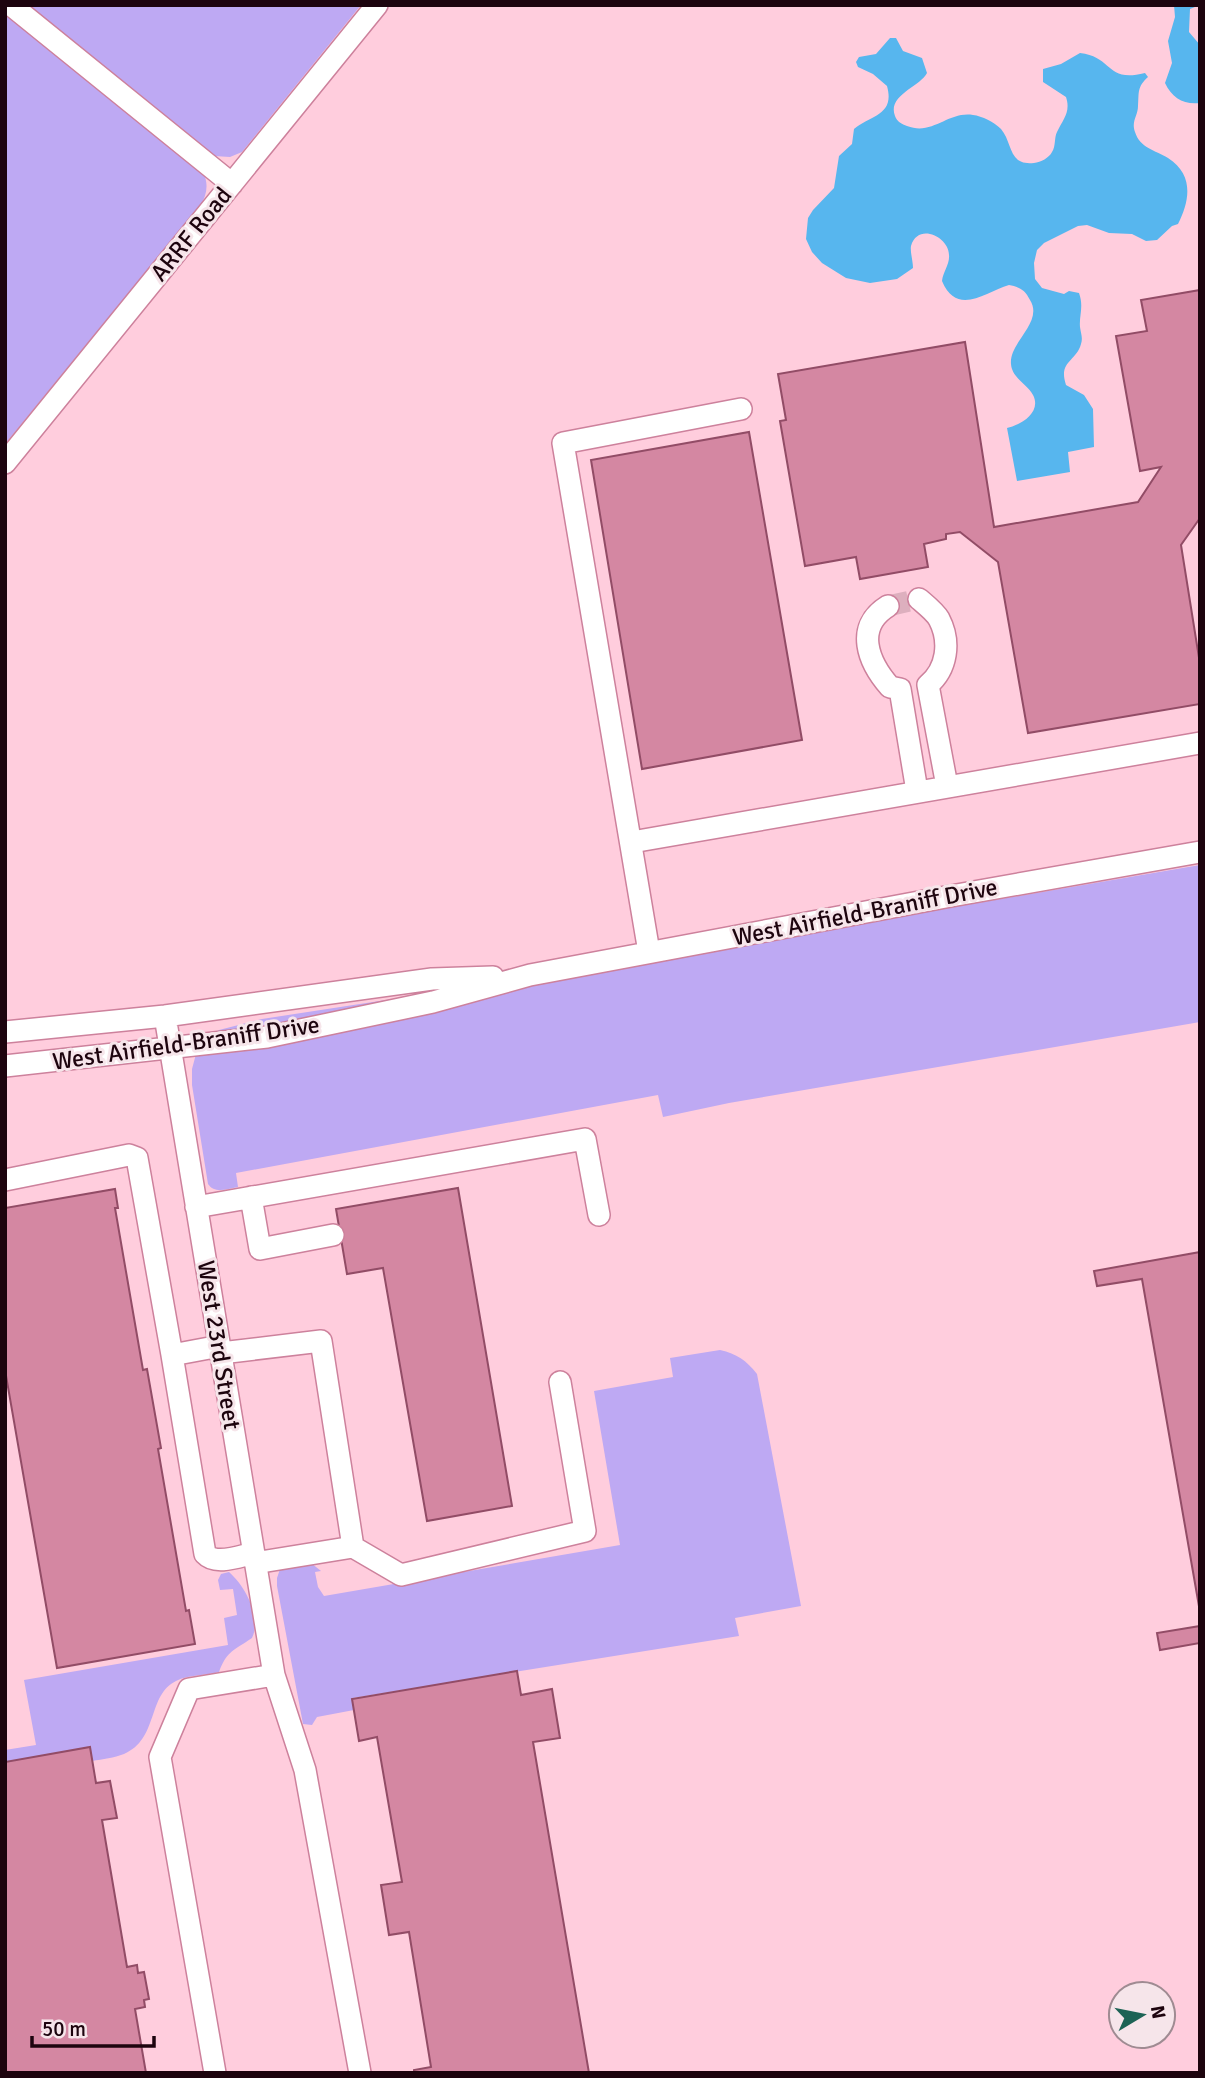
<svg xmlns="http://www.w3.org/2000/svg" width="1205" height="2078" font-family="Signika,sans-serif">
<rect width="100%" height="100%" fill="#ffcddd"/>
<path fill="#bea9f3" d="M 24,5 L 361,5 L 242,152 L 230,157 L 214,156 Z
M 5,12 L 203,172 C 209,184 207,195 200,206 L 5,444 Z
M 1200,865 L 1200,1022 L 729,1103 L 663,1117 L 658,1095 L 236,1173 L 238,1187 C 226,1189 215,1194 208,1184 L 192,1085 L 192,1069 L 196,1054 L 205,1040 L 219,1030 L 262,1019 L 614,965 Z
M 720,1350 C 737,1354 746,1360 757,1374 L 801,1606 L 735,1618 L 739,1636 L 353,1698 L 354,1710 L 317,1717 L 312,1725 L 303,1724 L 277,1586 L 277,1578 L 280,1569 L 311,1563 L 321,1571 L 315,1572 L 318,1587 L 324,1596 L 620,1545 L 594,1391 L 673,1377 L 670,1358 Z
M 229,1572 C 245,1586 262,1617 252,1638 C 235,1650 227,1650 219,1672 C 205,1676 189,1674 176,1681 C 147,1695 159,1739 124,1754 C 114,1758 103,1759 92,1761 L 89,1748 L 5,1762 L 5,1750 L 36,1745 L 24,1680 L 228,1645 L 224,1618 L 237,1615 L 233,1589 L 220,1590 L 218,1580 L 221,1574 Z"/>
<path fill="#57b6ee" d="M 1174,5 L 1200,5 L 1190,9 L 1189,32 L 1200,45 L 1200,103 C 1184,105 1172,98 1165,83 L 1172,63 L 1168,41 L 1175,17 Z
M 890,38 L 896,38 L 903,51 L 922,58 L 927,73 C 920,87 887,95 895,116 C 897,122 902,124 907,126 C 933,136 948,111 973,115 C 982,116 994,122 1001,129 C 1013,143 1008,166 1034,163 C 1041,162 1049,158 1052,152 C 1056,146 1054,138 1057,132 C 1063,119 1071,112 1066,97 L 1043,82 L 1043,69 L 1061,64 L 1080,53 C 1114,57 1105,83 1145,73 L 1148,77 C 1137,87 1139,92 1138,106 C 1138,116 1131,121 1135,132 C 1140,148 1155,150 1168,158 C 1194,175 1190,200 1178,224 L 1172,226 L 1157,240 L 1146,241 L 1132,234 L 1109,233 L 1087,225 L 1078,226 L 1044,243 L 1037,250 L 1034,263 L 1035,279 L 1042,288 L 1064,294 L 1069,291 L 1079,293 C 1084,307 1079,315 1080,327 C 1081,334 1083,338 1081,344 C 1076,362 1058,361 1066,385 L 1084,395 L 1093,409 L 1094,447 L 1068,452 L 1070,472 L 1017,481 L 1007,428 C 1021,425 1042,412 1033,395 C 1027,384 1012,378 1011,364 C 1009,342 1044,322 1030,300 C 1025,290 1020,287 1009,285 C 986,292 957,317 942,281 C 943,272 950,264 949,255 C 949,237 918,222 911,246 C 910,252 913,261 913,268 L 897,279 L 870,283 L 846,278 L 822,263 L 812,252 L 806,239 L 808,218 L 813,210 L 834,188 L 839,156 L 852,144 L 854,129 C 872,115 895,115 887,86 L 873,74 L 858,67 L 856,62 L 859,57 L 876,54 Z"/>
<path fill="#d487a2" stroke="#924c66" stroke-width="2" d="M 1200,290 L 1200,518 L 1181,545 L 1200,664 L 1200,704 L 1028,733 L 998,562 L 960,532 L 946,534 L 946,539 L 924,544 L 928,567 L 860,579 L 856,557 L 805,566 L 780,421 L 786,420 L 778,374 L 965,342 L 994,527 L 1138,502 L 1161,467 L 1140,471 L 1116,336 L 1147,331 L 1141,300 Z
M 749,432 L 802,740 L 642,769 L 591,460 Z
M 458,1188 L 512,1506 L 427,1521 L 383,1268 L 347,1274 L 336,1209 Z
M 115,1189 L 118,1208 L 115,1208 L 143,1370 L 147,1369 L 161,1448 L 158,1449 L 186,1611 L 189,1610 L 195,1644 L 57,1668 L 5,1370 L 5,1208 Z
M 1200,1252 L 1200,1612 L 1142,1279 L 1097,1286 L 1094,1271 Z
M 1200,1626 L 1200,1643 L 1160,1650 L 1157,1633 Z
M 517,1671 L 521,1695 L 552,1689 L 560,1738 L 533,1742 L 589,2073 L 414,2073 L 414,2070 L 431,2067 L 409,1932 L 389,1935 L 381,1885 L 402,1882 L 377,1737 L 359,1741 L 352,1699 Z
M 90,1747 L 96,1783 L 110,1781 L 117,1818 L 102,1820 L 127,1967 L 137,1965 L 138,1973 L 144,1972 L 149,1999 L 144,2000 L 145,2007 L 135,2009 L 146,2073 L 5,2073 L 5,1762 Z"/>
<g fill="none" stroke-linecap="round" stroke-linejoin="round">
<path stroke="#ddafbe" stroke-width="21" stroke-dasharray="21 10" stroke-linecap="butt" d="M 888,606 L 919,599"/>
<defs>
<path id="minor" d="M 11,5 L 232,184
M 5,463 L 377,5
M 919,599 C 926,605 935,612 939,619 C 951,642 947,669 928,685 L 947,786
M 888,606 C 854,627 868,662 890,687 L 900,689 L 917,791
M 632,842 L 1200,743
M 649,952 L 563,443 L 741,409
M 165,1016 L 274,1675 L 305,1770 L 360,2073
M 5,1032 L 165,1016 L 432,979 L 493,977
M 5,1066 L 267,1037 L 433,1002 L 530,975 L 951,896 L 1200,852
M 5,1180 L 129,1155 L 137,1158 L 172,1355 L 220,1346
M 251,1197 L 260,1249 L 333,1235
M 196,1207 L 585,1139 L 599,1215
M 221,1353 L 321,1341 L 353,1547 L 255,1563
M 172,1355 L 205,1554 C 216,1566 240,1556 254,1553
M 353,1547 L 401,1575 L 585,1531 L 560,1382
M 215,2073 L 160,1757 L 189,1689 L 274,1675"/>
</defs>
<use href="#minor" stroke="#cd819c" stroke-width="24"/>
<use href="#minor" stroke="#fff" stroke-width="21"/>
</g>
<g text-anchor="middle" stroke-width="6" stroke-linejoin="round" paint-order="stroke">
<g font-size="24" fill="#1d040e" stroke="#f6e5ea">
<text transform="translate(191 234) rotate(-51)" y="8">ARRF Road</text>
<text transform="translate(865 912) rotate(-11)" y="8">West Airfield-Braniff Drive</text>
<text transform="translate(186 1043) rotate(-8)" y="8">West Airfield-Braniff Drive</text>
<text transform="translate(219 1345) rotate(81)" y="8">West 23rd Street</text>
</g>
</g>
<rect width="1205" height="2078" fill="none" stroke="#1d040e" stroke-width="14"/>
<g transform="translate(1142 2015) rotate(80)"><circle r="33" fill="#f6e5ea" stroke="#9f8b92" stroke-width="2"/>
<path d="M0-5L12 26L0 18L-12 26Z" fill="#1d6355"/>
<text y="-10" font-size="19" font-weight="bold" text-anchor="middle" fill="#1d040e">N</text>
</g>
<path d="M32 2036v10h122v-10" fill="none" stroke="#1d040e" stroke-width="3.5"/>
<text x="42" y="2036" font-size="21" fill="#1d040e" stroke="#f6e5ea" stroke-width="5" paint-order="stroke">50 m</text>
</svg>
